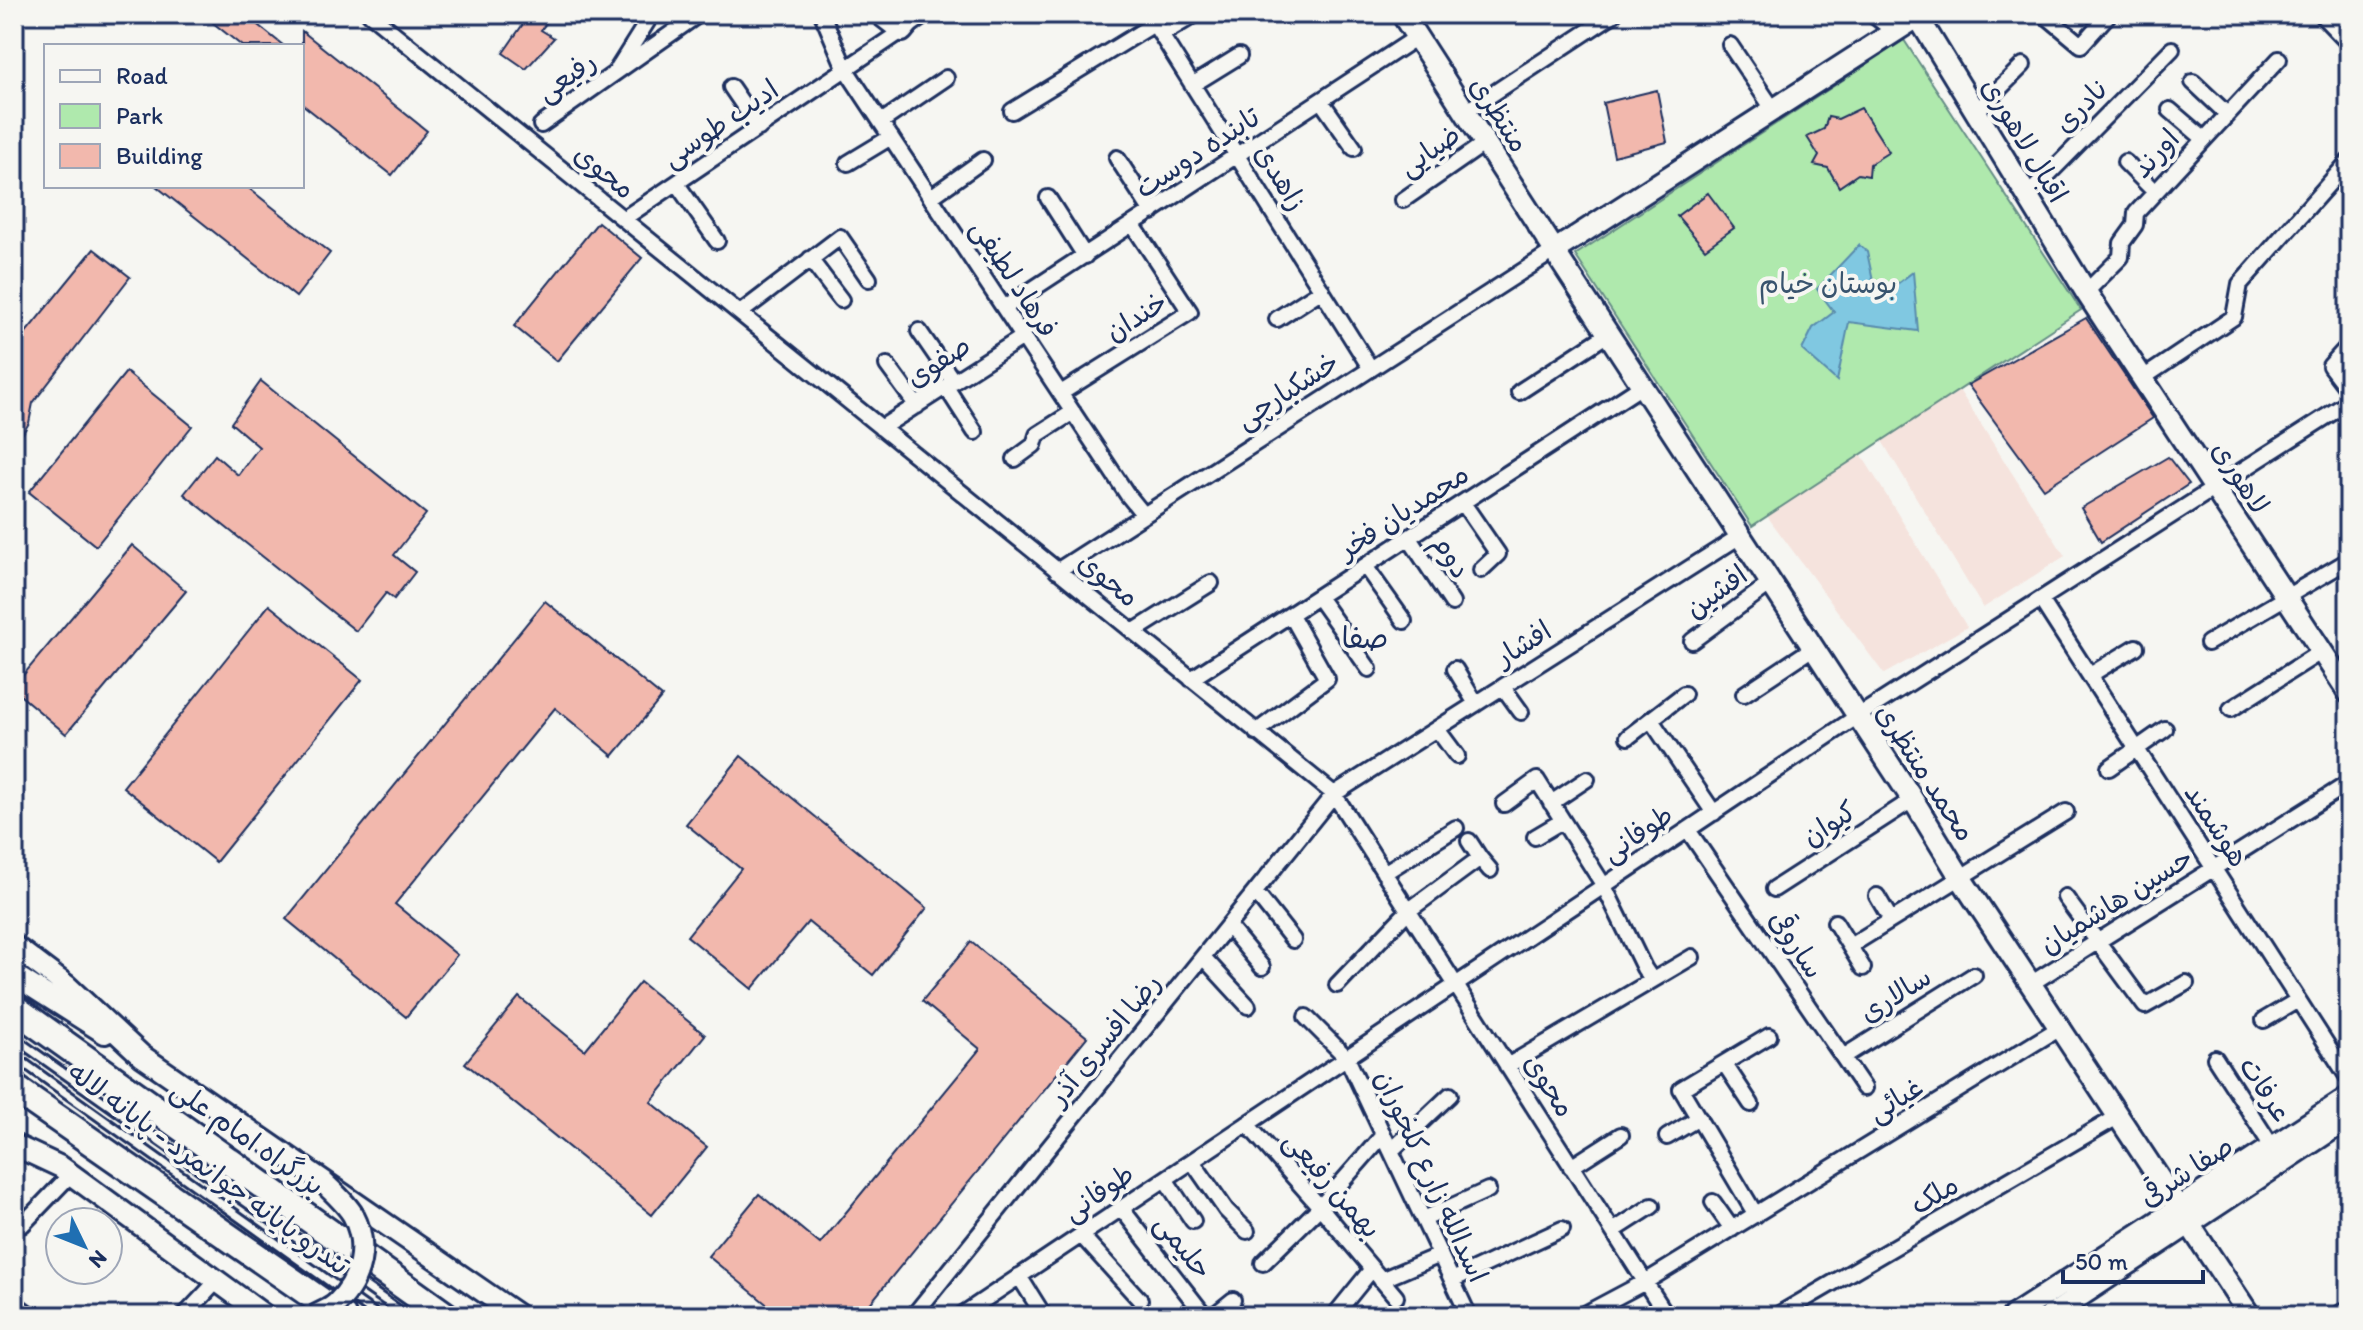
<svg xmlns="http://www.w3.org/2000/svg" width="2363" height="1330" font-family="Itim,'Playpen Sans Arabic',sans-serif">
<rect width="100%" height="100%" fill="#f6f6f2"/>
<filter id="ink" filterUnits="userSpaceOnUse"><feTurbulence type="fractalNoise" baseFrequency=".0125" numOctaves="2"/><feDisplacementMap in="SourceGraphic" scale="16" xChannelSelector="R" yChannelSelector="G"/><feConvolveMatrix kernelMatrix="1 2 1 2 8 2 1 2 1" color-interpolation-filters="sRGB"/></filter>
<g filter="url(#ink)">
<path fill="#f5e3dd" d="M 1959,390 L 2065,556 L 1983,608 L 1882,441 Z
M 1861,454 L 1967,627 L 1884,674 L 1767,516 Z"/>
<path fill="#afe9ad" stroke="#658c86" stroke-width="2" d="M 1904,40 L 2081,310 L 1752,526 L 1575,255 Z"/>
<path fill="#80c8e1" stroke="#588bad" stroke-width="2" d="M 1859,245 L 1867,252 L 1877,299 L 1913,272 L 1918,331 L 1849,322 L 1837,381 L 1802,350 L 1813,328 L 1834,312 L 1817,289 Z"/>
<path fill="#f2b8ad" stroke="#1b2f5e" stroke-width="2" d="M 202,14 L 244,14 L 284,46 L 242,46 Z
M 530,14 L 553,14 L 541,30 L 554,38 L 526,69 L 503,53 Z
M 302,31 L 427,131 L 392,175 L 302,104 Z
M 1657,90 L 1667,142 L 1614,156 L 1603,103 Z
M 1861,108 L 1889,152 L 1870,164 L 1869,176 L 1858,174 L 1839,187 L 1828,168 L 1814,165 L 1819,156 L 1807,137 L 1824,129 L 1828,117 L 1838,119 Z
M 156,186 L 246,186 L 330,253 L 296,297 Z
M 1708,193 L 1734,228 L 1705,249 L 1677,216 Z
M 598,222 L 642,258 L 557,361 L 514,326 Z
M 94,249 L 130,277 L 33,403 L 29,423 L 14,448 L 14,347 Z
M 2086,318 L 2153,418 L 2044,489 L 1968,385 Z
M 126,372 L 192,426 L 96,546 L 29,492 Z
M 261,381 L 426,514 L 394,555 L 415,572 L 394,599 L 386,593 L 356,631 L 184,494 L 215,455 L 238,475 L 259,447 L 231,423 Z
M 2168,457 L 2189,484 L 2101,542 L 2081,508 Z
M 132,545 L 186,591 L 66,734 L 14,690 L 14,686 Z
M 545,601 L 662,697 L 613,756 L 555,708 L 395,904 L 457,955 L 406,1017 L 286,919 Z
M 269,605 L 362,680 L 216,862 L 123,787 Z
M 741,756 L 927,908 L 873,975 L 808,922 L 752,989 L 687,936 L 741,869 L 686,824 Z
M 971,942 L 1087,1037 L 860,1316 L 781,1316 L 708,1256 L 759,1194 L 820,1244 L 980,1049 L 922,1001 Z
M 640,982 L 705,1035 L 651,1102 L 707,1147 L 652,1215 L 465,1063 L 519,997 L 585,1050 Z"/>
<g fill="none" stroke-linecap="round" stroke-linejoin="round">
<defs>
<path id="lane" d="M 14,1038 L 407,1316
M 14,1056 L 378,1316"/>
<path id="street" d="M 370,14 L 1334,794 L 1667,1316
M 822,14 L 845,68 L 1127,494 L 1144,515
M 1148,14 L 1371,369
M 1872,14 L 1894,31
M 2044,14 L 2081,45 L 2109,14
M 1161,35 L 1196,14
M 1730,45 L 1773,109
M 618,68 L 652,14
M 2193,82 L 2227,114
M 1192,85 L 1239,56
M 731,87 L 759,128
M 1321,101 L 1354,148
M 2170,110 L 2204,139
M 1012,111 L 1154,24
M 1465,112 L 1614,14
M 1975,113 L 2023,65
M 881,122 L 946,78
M 541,125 L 699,14
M 1117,158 L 1152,212
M 2125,162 L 2154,191
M 848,163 L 891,137
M 677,184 L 717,241
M 931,197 L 983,160
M 2026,197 L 2172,49
M 1048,198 L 1085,256
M 1403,200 L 1485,143
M 623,219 L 927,14
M 810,259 L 841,300
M 2086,292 L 2121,257 L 2122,243 L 2135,225 L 2136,213 L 2279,59
M 1004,308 L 1417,37
M 740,313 L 840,237 L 869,279
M 1277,319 L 1322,290
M 919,331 L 954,382
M 2349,345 L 2330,366 L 2349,391
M 887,365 L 917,406
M 2143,378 L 2234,317 L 2240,284 L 2349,161
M 946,387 L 975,432
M 1519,392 L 1608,334
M 1061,393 L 1190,312 L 1133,225
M 881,428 L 1023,337
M 1015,459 L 1034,445 L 1037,435 L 1073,412
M 1463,503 L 1498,554 L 1481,570
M 1409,538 L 1452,603
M 1365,566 L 1404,621
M 1057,571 L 1546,256
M 1318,597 L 1369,669
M 2041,600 L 2349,1079
M 1133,632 L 1211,583
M 1692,641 L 1771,583
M 2208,643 L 2349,560
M 1455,669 L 1476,704
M 2090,675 L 2136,647
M 1191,679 L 1642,386
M 1503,687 L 1521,712
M 1744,694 L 1813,648
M 2231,709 L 2322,651
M 1651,720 L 1714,813
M 1437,729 L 1457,756
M 1256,732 L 1327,679 L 1291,615
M 1628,737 L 1684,694
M 2109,768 L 2165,729
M 1551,803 L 1587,779
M 1504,804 L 1537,780 L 1604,886 L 1644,968 L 1652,980
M 1688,830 L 1864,1088
M 1535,837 L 1562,821
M 1469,841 L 1480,858
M 1384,873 L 1456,828
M 1774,889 L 1912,800
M 1255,892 L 1293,940
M 1877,896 L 1891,920
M 2065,897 L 2145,1006 L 2186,983
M 1835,922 L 1863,968
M 1228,926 L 1262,967
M 1850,946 L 2066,812
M 1203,957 L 1248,1006
M 2032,983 L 2349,783
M 1337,985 L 1408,911 L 1480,858 L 1490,870
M 1306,1017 L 1347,1058 L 1469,1316
M 2264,1020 L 2298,1000
M 1843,1057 L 1974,975
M 2215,1058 L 2273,1148
M 1724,1063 L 1751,1104
M 1507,1066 L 1692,957
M 1247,1124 L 1320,1207 L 1396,1297
M 1667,1137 L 1699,1118
M 1391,1151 L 1450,1095
M 1192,1161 L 1226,1210 L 1247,1231
M 1571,1167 L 1621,1135
M 1165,1179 L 1193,1221
M 1713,1202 L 1732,1229
M 1121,1208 L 1205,1316
M 1756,1215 L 1681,1089 L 1769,1036
M 1424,1219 L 1488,1190
M 22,1225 L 71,1174
M 1613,1231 L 1652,1206
M 1081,1235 L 1140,1300
M 1263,1263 L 1320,1207 L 1383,1135
M 1019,1276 L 1044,1316
M 1381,1280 L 1440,1255
M 1452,1280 L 1562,1229
M 14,1303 L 32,1316
M 184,1316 L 217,1281
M 913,1316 L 1334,794 L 1740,536
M 960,1316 L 1858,716 L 2349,402
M 1213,1316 L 1233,1300
M 1334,1316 L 1372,1269
M 1581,1316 L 1645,1282 L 2061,1027
M 1776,1316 L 2119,1116
M 2336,1316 L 2349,1308"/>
<path id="secondary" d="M 880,14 L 902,31 L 916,14
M 1402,14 L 1551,245
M 1918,17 L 2086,292 L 2349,693
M 1563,245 L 1922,14
M 1558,257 L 1918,808 L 1960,877 L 2250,1316
M 14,946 L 67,986 L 142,1056 L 519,1316
M 14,975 L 105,1033
M 14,1145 L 61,1167 L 265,1316
M 2013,1316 L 2349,1097
M 2050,1316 L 2349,1118"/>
<path id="primary" d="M 2326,14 L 2349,38"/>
<path id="highway" d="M 14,1008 L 446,1316
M 14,1088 L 342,1316"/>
</defs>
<use href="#lane" stroke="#1b2f5e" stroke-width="13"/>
<use href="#street" stroke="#1b2f5e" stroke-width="20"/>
<use href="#secondary" stroke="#1b2f5e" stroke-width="26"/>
<use href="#primary" stroke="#1b2f5e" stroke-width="28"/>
<use href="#highway" stroke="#1b2f5e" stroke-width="32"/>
<use href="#lane" stroke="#f6f6f2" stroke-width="7"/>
<use href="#street" stroke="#f6f6f2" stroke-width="14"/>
<use href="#secondary" stroke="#f6f6f2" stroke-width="20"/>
<use href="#primary" stroke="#f6f6f2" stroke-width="22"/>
<use href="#highway" stroke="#f6f6f2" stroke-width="26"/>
<defs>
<path id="secondary-bridge" d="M 315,1316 C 322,1312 331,1309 337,1303 C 361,1280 369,1245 353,1215 C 346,1203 333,1192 323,1182"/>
</defs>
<use href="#secondary-bridge" stroke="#1b2f5e" stroke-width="26" stroke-linecap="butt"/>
<use href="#secondary-bridge" stroke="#f6f6f2" stroke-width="20"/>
</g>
</g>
<g text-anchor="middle" stroke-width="8" stroke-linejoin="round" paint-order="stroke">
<g font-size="28" fill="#1b2f5e" stroke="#f6f6f2">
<text transform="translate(566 76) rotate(-35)" y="10">رفیعی</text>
<text transform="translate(2081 105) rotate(-45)" y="10">نادری</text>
<text transform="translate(1500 114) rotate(57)" y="10">منتظری</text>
<text transform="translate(720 123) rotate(-34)" y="10">ادیب طوسی</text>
<text transform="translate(2025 140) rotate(59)" y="10">اقبال لاهوری</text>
<text transform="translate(1429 150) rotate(-35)" y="10">ضیایی</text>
<text transform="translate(1197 152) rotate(-33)" y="10">تابنده دوست</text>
<text transform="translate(2155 153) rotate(-47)" y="10">اورند</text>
<text transform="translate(605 171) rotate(39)" y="10">محوی</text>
<text transform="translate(1281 177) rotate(58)" y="10">زاهدی</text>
<text transform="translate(1015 278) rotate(57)" y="10">فرهاد لطیفی</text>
<text transform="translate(1136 316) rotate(-32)" y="10">خندان</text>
<text transform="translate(938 361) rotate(-33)" y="10">صفوی</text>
<text transform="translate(1287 390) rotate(-33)" y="10">خشکبارچی</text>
<text transform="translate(2241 477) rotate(57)" y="10">لاهوری</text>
<text transform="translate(1403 511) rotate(-33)" y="10">محمدیان فخر</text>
<text transform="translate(1452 556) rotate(57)" y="10">دوم</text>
<text transform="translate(1109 579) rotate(39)" y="10">محوی</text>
<text transform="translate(1716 591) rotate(-36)" y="10">افشین</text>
<text transform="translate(1523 643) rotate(-32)" y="10">افشار</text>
<text transform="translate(1926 772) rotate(57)" y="10">محمد منتظری</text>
<text transform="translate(1829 823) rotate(-33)" y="10">کیوان</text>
<text transform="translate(2217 825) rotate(57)" y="10">هوشمند</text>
<text transform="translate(1637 833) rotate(-34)" y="10">طوفانی</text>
<text transform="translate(2116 900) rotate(-32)" y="10">حسین هاشمیان</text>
<text transform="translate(1797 944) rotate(56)" y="10">ساروقی</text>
<text transform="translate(1895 994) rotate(-32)" y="10">سالاری</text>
<text transform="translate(1104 1039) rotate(-51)" y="10">رضا افسری آذر</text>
<text transform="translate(1550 1085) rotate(57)" y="10">محوی</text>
<text transform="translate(2266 1089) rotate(57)" y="10">عرفات</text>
<text transform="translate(1895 1099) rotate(-32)" y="10">غیائی</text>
<text transform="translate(248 1137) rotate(35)" y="10">بزرگراه امام علی</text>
<text transform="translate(209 1168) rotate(36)" y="10">تندرو پایانه جوانمرد - پایانه لاله</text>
<text transform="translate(2186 1171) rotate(-33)" y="10">صفا شرقی</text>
<text transform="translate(1432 1176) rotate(65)" y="10">اسدالله زارع کلخوران</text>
<text transform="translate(1333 1184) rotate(49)" y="10">بهمن رفیعی</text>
<text transform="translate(1098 1192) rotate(-34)" y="10">طوفانی</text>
<text transform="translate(1934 1194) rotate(-30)" y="10">ملک</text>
<text transform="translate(1184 1246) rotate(52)" y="10">حلیمی</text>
</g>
<g font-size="28" fill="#39546e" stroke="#f6f6f2">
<text x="1828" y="293">بوستان خیام</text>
</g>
<g font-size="30" fill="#1b2f5e" stroke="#f6f6f2">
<text x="1365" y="648">صفا</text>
</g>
</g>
<rect width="2363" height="1330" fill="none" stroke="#f6f6f2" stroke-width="48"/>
<rect x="24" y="24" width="2315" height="1282" fill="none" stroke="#1b2f5e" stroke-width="3" filter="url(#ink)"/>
<rect x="44" y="44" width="260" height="144" fill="#f6f6f2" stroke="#9ea6b7" stroke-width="2"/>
<rect x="60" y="70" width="40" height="12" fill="#f6f6f2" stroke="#9ea6b7" stroke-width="2"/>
<text x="116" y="84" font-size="24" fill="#1b2f5e">Road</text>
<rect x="60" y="104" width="40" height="24" fill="#afe9ad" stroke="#9ea6b7" stroke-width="2"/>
<text x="116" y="124" font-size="24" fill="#1b2f5e">Park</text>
<rect x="60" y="144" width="40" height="24" fill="#f2b8ad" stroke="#9ea6b7" stroke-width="2"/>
<text x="116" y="164" font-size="24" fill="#1b2f5e">Building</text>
<g transform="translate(84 1246) rotate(133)"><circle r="38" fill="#f6f6f2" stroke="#9ea6b7" stroke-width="2"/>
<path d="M0-6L14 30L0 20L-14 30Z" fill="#1f6fb2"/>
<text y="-12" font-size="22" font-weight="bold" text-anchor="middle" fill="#1b2f5e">N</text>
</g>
<path d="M2063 1270v12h140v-12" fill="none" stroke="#1b2f5e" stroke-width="4"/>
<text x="2075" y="1270" font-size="24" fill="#1b2f5e" stroke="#f6f6f2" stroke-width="6" paint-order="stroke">50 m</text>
</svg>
